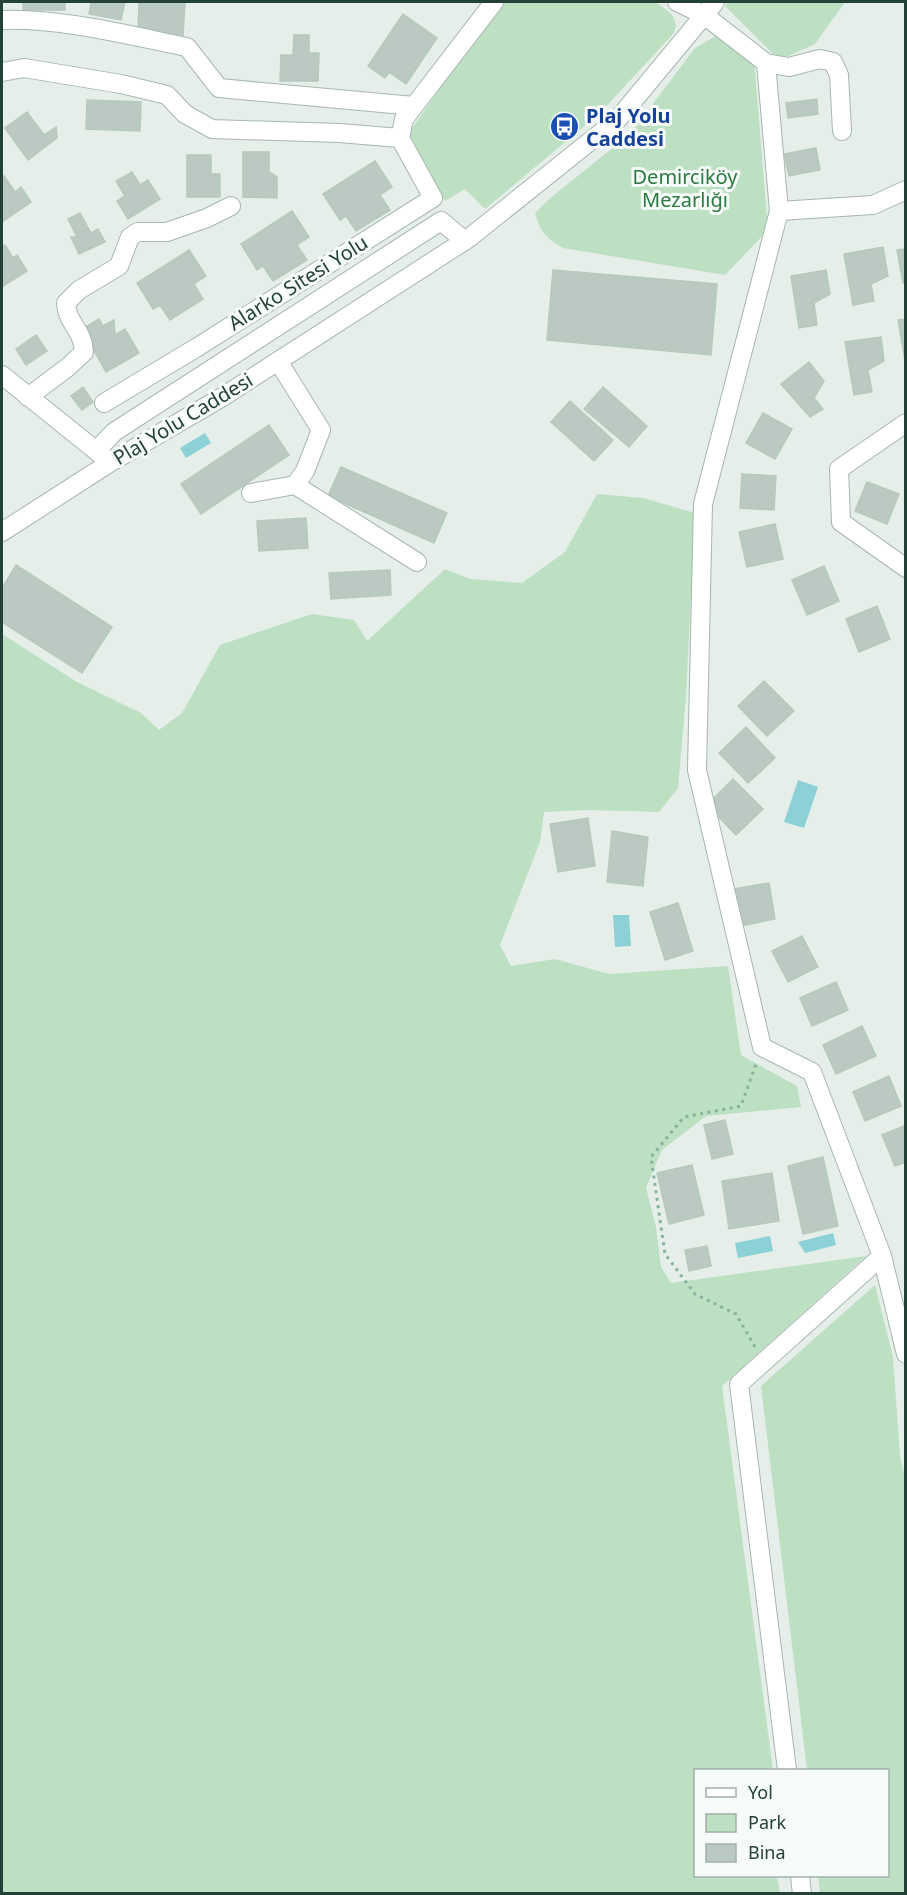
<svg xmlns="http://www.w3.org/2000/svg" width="907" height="1895" font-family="'Noto Sans',sans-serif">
<rect width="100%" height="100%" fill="#e5eee9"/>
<path fill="#bde0c3" d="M 500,2 L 655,2 C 667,10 680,16 674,33 L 599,114 L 485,209 L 465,189 L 445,201 L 406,137 Z
M 728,2 L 845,2 L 815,44 L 779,60 L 725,6 Z
M 718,35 L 754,60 L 768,230 L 725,275 L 563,248 C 545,237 541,233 535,213 L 549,199 L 630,134 L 695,48 Z
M 597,494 L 643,498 L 695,513 L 686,696 L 678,788 L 659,812 L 588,810 L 544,812 L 540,842 L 500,945 L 511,966 L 555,959 L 609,974 L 728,966 L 741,1055 L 797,1086 L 801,1107 L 706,1116 L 662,1150 L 646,1188 L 656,1227 L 661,1267 L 671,1283 L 866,1256 L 722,1386 L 773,1770 L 696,1770 L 696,1876 L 777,1876 L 780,1893 L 2,1893 L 2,634 L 77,682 L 141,713 L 159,730 L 182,713 L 220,645 L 312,614 L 354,620 L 367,641 L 445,569 L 470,579 L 522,583 L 565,552 Z
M 875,1285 L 893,1357 L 900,1457 L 906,1481 L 905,1893 L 820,1893 L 818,1876 L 888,1876 L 888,1770 L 807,1770 L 761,1386 Z"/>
<path fill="#8bd1d5" d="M 205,433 L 211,443 L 186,458 L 180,448 Z
M 798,780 L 818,787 L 804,828 L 784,822 Z
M 613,915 L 629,915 L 631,946 L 615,947 Z
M 833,1233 L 836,1245 L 805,1253 L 798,1242 Z
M 770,1236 L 773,1251 L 738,1258 L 735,1243 Z"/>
<path fill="#bac9c2" stroke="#b7c9bf" stroke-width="1.5" d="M 23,2 L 65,2 L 65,10 L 23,10 Z
M 91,2 L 125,2 L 121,20 L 89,14 Z
M 139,2 L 185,2 L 183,35 L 138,33 Z
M 403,14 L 437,38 L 406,84 L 389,72 L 385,78 L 368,66 Z
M 294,35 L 309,35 L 309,53 L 319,53 L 318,81 L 280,81 L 281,55 L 293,55 Z
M 817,99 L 818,114 L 788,118 L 786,103 Z
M 87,100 L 141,102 L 140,131 L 86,129 Z
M 27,112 L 44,135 L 56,127 L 57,138 L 28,160 L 5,128 Z
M 816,148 L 820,170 L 789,176 L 784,154 Z
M 243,152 L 269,152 L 269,172 L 277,177 L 277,198 L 243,197 Z
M 187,155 L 211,155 L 211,174 L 220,174 L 220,197 L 187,197 Z
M 375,161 L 392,187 L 380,195 L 390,210 L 356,231 L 346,216 L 340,220 L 323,194 Z
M 132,172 L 140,185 L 148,180 L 160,199 L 128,219 L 117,201 L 125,196 L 116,181 Z
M 4,176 L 15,192 L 21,187 L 31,202 L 2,222 L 2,178 Z
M 292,211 L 309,237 L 297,245 L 307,260 L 273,281 L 263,266 L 257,270 L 241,244 Z
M 80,213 L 91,233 L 98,229 L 105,242 L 79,254 L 71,237 L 77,237 L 68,219 Z
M 5,245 L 13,258 L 17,255 L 27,271 L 2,287 L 2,247 Z
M 883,247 L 888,276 L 871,284 L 874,301 L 853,305 L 844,254 Z
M 906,249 L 906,283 L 903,283 L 897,250 Z
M 189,250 L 206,276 L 194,284 L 203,299 L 170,320 L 160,305 L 153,309 L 137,283 Z
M 553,270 L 717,284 L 711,355 L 547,340 Z
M 826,270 L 830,294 L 814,303 L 817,325 L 799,328 L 791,276 Z
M 99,319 L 103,326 L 114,320 L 115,335 L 125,329 L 139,353 L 106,372 L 82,329 Z
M 906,319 L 906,366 L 898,320 Z
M 36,335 L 47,351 L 26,365 L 16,349 Z
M 881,337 L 884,361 L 868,370 L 872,392 L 854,395 L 845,342 Z
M 809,362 L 824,381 L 814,398 L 823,409 L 810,417 L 781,384 Z
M 83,387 L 93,402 L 82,410 L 71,396 Z
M 603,387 L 647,426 L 629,447 L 584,409 Z
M 570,401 L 613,440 L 594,461 L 551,422 Z
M 763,413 L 792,429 L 775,459 L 746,443 Z
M 269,425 L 289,455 L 201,514 L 181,484 Z
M 341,467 L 447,513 L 434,543 L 328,496 Z
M 742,474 L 776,476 L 774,510 L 740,508 Z
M 867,482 L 899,494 L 887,524 L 855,511 Z
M 306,518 L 308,548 L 259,551 L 257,521 Z
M 775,524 L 783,559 L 747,567 L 739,532 Z
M 16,565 L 112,627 L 82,673 L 2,622 L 2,588 Z
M 824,566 L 839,601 L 807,615 L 792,580 Z
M 390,570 L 391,595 L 331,599 L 329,573 Z
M 877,606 L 890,639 L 859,652 L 846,619 Z
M 764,681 L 794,711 L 767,736 L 738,706 Z
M 746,727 L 775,758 L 748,783 L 719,753 Z
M 733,779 L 763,809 L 736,835 L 707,805 Z
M 588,818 L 595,866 L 558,872 L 550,824 Z
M 612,831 L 648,837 L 643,886 L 607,882 Z
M 769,883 L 775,919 L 740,926 L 733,889 Z
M 678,903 L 693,951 L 665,960 L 650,912 Z
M 802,936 L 818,967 L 788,982 L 772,951 Z
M 836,982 L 848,1010 L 812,1026 L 800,998 Z
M 862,1026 L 876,1056 L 836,1074 L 823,1045 Z
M 889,1076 L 901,1106 L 865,1121 L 853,1092 Z
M 725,1120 L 733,1154 L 712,1159 L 704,1125 Z
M 906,1125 L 906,1162 L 895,1166 L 882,1135 Z
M 823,1157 L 838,1226 L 803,1234 L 788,1166 Z
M 692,1165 L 704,1215 L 669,1224 L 657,1173 Z
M 772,1173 L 779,1221 L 729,1229 L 722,1181 Z
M 707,1246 L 711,1266 L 689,1271 L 685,1250 Z"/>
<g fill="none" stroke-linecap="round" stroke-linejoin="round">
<defs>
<path id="minor" d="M 677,2 L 704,15 L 766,63 L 779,211
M 2,20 C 61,18 128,35 187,47 L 219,88 L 414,106 L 494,2
M 766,63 L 789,67 L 820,59 L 833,62 L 839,75 L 842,131
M 2,72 L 24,68 L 121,84 L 167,95 L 185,114 L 212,129 L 339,133 L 400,138 L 433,198 L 196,348 L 104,403
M 400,138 L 404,119 L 414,106
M 906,190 L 873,205 L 779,211 L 703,504 L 697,770 L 762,1047 L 812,1072 L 882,1256 L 906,1354
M 2,375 L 105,458
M 28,397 L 68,367 L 84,352 C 83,329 67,324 66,303 L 79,290 L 119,266 L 130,237 L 138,232 L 167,232 L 207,218 L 231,206
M 906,423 L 839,469 L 841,522 L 906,568
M 96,451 L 114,432 L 441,221 L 465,241
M 295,485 L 417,562
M 251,493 L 295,485 L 305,471 L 321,430 L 278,361
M 2,532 L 111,462 L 224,396 L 469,238 L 618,119 L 715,2
M 787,1770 L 739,1384 L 882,1256
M 800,1876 L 802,1894"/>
</defs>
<use href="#minor" stroke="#a7b7b0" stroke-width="20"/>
<path stroke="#84b3a0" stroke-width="3" stroke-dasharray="3 4.5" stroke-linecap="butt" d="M 755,1347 L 736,1314 L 695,1294 L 665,1254 L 651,1157 L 684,1117 L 741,1106 L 756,1064"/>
<use href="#minor" stroke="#fff" stroke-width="18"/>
</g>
<defs>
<symbol id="bus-disc" viewBox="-11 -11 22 22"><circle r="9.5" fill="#1a4fb4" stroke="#f6faf8"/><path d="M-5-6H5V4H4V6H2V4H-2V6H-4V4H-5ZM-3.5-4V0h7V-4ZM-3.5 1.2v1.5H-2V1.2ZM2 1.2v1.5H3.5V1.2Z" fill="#fff"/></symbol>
</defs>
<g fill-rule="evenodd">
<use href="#bus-disc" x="548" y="110" width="33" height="33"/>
</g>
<g text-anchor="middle" stroke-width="6" stroke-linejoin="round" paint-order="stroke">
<g font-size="20" font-weight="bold" fill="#164399" stroke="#f6faf8" text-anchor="start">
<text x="586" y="123">Plaj Yolu<tspan x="586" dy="23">Caddesi</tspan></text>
</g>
<g font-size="20" fill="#2b7a42" stroke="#f6faf8">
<text x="685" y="184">Demirciköy<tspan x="685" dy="23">Mezarlığı</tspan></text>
</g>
<g font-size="20" fill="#234136" stroke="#f6faf8">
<text transform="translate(298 283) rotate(-32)" y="7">Alarko Sitesi Yolu</text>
<text transform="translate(183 419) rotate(-31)" y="7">Plaj Yolu Caddesi</text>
</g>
</g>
<rect width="907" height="1895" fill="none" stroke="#234136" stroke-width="6"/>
<rect x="694" y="1769" width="195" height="108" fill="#f6faf8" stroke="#a2b0aa" stroke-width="1.5"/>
<rect x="706" y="1788" width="30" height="9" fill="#ffffff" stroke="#a2b0aa" stroke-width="1.5"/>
<text x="748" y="1799" font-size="18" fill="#234136">Yol</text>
<rect x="706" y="1814" width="30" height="18" fill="#bde0c3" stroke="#a2b0aa" stroke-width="1.5"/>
<text x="748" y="1829" font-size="18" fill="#234136">Park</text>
<rect x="706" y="1844" width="30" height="18" fill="#bac9c2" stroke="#a2b0aa" stroke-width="1.5"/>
<text x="748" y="1859" font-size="18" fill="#234136">Bina</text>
</svg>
